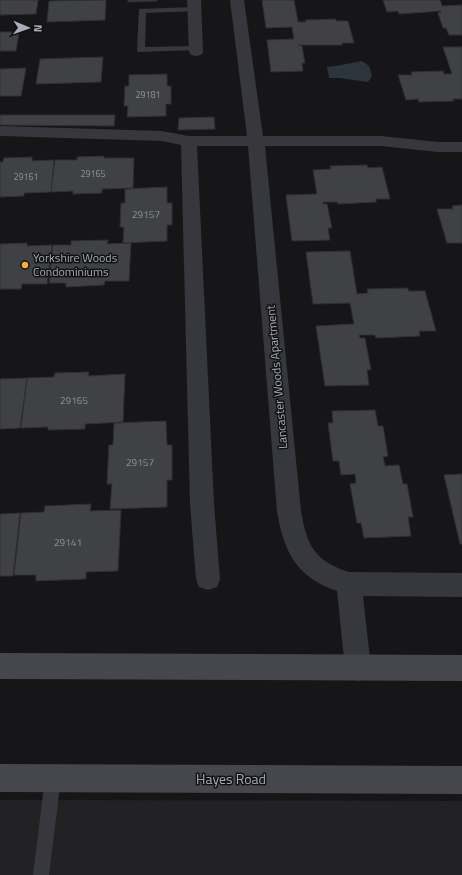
<svg xmlns="http://www.w3.org/2000/svg" width="462" height="875" font-family="'Titillium Web',sans-serif">
<rect width="100%" height="100%" fill="#161618"/>
<path fill="#222225" d="M 0,800 L 462,801 L 462,875 L 0,875 Z"/>
<path fill="#2c353c" d="M 362,61 L 369,66 L 372,76 L 368,82 L 339,78 L 329,78 L 327,67 L 336,66 Z"/>
<path fill="#404145" stroke="#303034" d="M 0,0 L 38,0 L 36,14 L 0,15 Z
M 106,0 L 105,20 L 47,22 L 49,1 Z
M 128,0 L 157,0 L 157,1 L 128,2 Z
M 262,0 L 294,0 L 298,22 L 306,22 L 305,20 L 336,19 L 336,21 L 348,21 L 354,43 L 342,43 L 342,45 L 298,45 L 302,46 L 305,63 L 302,63 L 303,71 L 271,72 L 267,40 L 294,39 L 292,27 L 266,28 Z
M 383,0 L 440,0 L 442,6 L 462,5 L 462,35 L 449,35 L 446,28 L 443,28 L 438,13 L 441,12 L 441,11 L 399,14 L 398,11 L 387,12 Z
M 0,32 L 19,32 L 16,51 L 0,51 Z
M 443,47 L 462,47 L 462,99 L 453,99 L 454,101 L 419,102 L 418,99 L 406,100 L 398,75 L 412,75 L 411,72 L 443,71 L 444,74 L 452,74 Z
M 103,57 L 101,82 L 36,84 L 40,59 Z
M 26,68 L 21,96 L 0,96 L 0,69 Z
M 167,74 L 167,86 L 171,86 L 171,104 L 166,104 L 166,116 L 127,117 L 128,106 L 124,106 L 125,86 L 129,86 L 129,75 Z
M 0,115 L 115,115 L 114,126 L 0,125 Z
M 214,117 L 215,129 L 178,130 L 179,118 Z
M 104,156 L 104,158 L 134,158 L 133,188 L 102,189 L 102,193 L 73,194 L 73,191 L 51,192 L 55,160 L 77,160 L 77,157 Z
M 32,157 L 32,161 L 54,160 L 51,192 L 24,193 L 24,196 L 0,197 L 0,162 L 3,162 L 4,158 Z
M 367,165 L 368,168 L 382,167 L 390,199 L 376,199 L 376,202 L 338,204 L 337,202 L 323,202 L 323,204 L 327,204 L 332,228 L 328,228 L 330,240 L 292,241 L 286,195 L 317,194 L 313,170 L 331,169 L 330,166 Z
M 167,187 L 167,203 L 172,203 L 172,225 L 167,225 L 167,241 L 123,243 L 124,227 L 120,227 L 121,203 L 125,203 L 125,189 Z
M 462,205 L 462,243 L 447,243 L 437,209 L 453,209 L 452,206 Z
M 108,240 L 107,244 L 131,243 L 129,281 L 105,281 L 104,285 L 66,287 L 66,283 L 49,283 L 53,245 L 71,245 L 71,241 Z
M 27,243 L 27,246 L 52,245 L 47,284 L 22,284 L 21,289 L 0,289 L 0,244 Z
M 350,251 L 357,294 L 368,293 L 367,289 L 408,288 L 408,291 L 425,291 L 436,331 L 419,331 L 420,336 L 376,338 L 375,335 L 359,335 L 360,338 L 365,338 L 371,370 L 367,370 L 369,385 L 325,386 L 316,326 L 354,324 L 350,303 L 313,304 L 306,252 Z
M 89,372 L 88,376 L 125,374 L 123,422 L 85,424 L 85,429 L 48,430 L 48,427 L 21,428 L 27,378 L 54,377 L 55,373 Z
M 27,378 L 20,428 L 0,429 L 0,379 Z
M 375,410 L 378,426 L 383,426 L 388,456 L 383,457 L 385,466 L 399,465 L 403,484 L 407,484 L 413,517 L 408,517 L 411,536 L 364,538 L 361,523 L 357,523 L 350,484 L 356,483 L 355,474 L 341,475 L 339,461 L 333,461 L 328,423 L 333,423 L 332,411 Z
M 166,421 L 167,445 L 172,445 L 172,480 L 167,480 L 167,507 L 110,509 L 112,484 L 107,484 L 109,445 L 113,445 L 114,423 Z
M 462,474 L 462,544 L 460,544 L 444,475 Z
M 91,504 L 90,511 L 121,510 L 118,571 L 86,572 L 86,579 L 36,581 L 36,575 L 14,575 L 21,513 L 44,512 L 45,506 Z
M 20,513 L 13,576 L 0,576 L 0,514 Z"/>
<g fill="none" stroke-linecap="round" stroke-linejoin="round">
<path fill="#37383d" fill-rule="evenodd" d="M 194,7 L 197,7 L 197,11 L 146,13 L 145,47 L 195,46 L 199,48 L 198,50 L 138,52 L 137,50 L 139,9 Z
M 53,770 L 58,773 L 61,778 L 49,875 L 33,875 L 45,778 L 48,773 Z"/>
<path fill="#37383d" fill-rule="evenodd" d="M 187,0 L 201,0 L 203,52 L 201,55 L 196,56 L 191,55 L 189,52 Z
M 230,0 L 244,0 L 263,136 L 381,136 L 438,142 L 462,142 L 462,152 L 438,152 L 381,146 L 265,146 L 301,511 C 307,545 314,561 349,572 L 462,573 L 462,597 L 363,596 L 371,668 L 367,677 L 358,681 L 349,677 L 345,668 L 337,591 C 296,577 284,552 277,511 L 248,146 L 197,146 L 214,504 L 220,579 L 217,587 L 208,590 L 199,587 L 196,579 L 190,504 L 181,145 L 162,141 L 0,136 L 0,126 L 162,131 L 189,136 L 247,136 Z"/>
<path fill="#45474d" fill-rule="evenodd" d="M 0,653 L 462,655 L 462,681 L 0,679 Z
M 0,764 L 462,766 L 462,794 L 0,792 Z"/>
</g>
<circle fill="#f2b134" stroke="#111113" stroke-width="1.5" cx="25" cy="265" r="4"/>
<g text-anchor="middle" stroke-width="3" stroke-linejoin="round" paint-order="stroke">
<g font-size="9" fill="#8e929b">
<text x="148" y="98">29181</text>
<text x="93" y="177">29165</text>
<text x="26" y="180">29161</text>
</g>
<g font-size="10" fill="#8e929b">
<text x="146" y="218">29157</text>
<text x="74" y="404">29165</text>
<text x="140" y="466">29157</text>
<text x="68" y="546">29141</text>
</g>
<g font-size="12" fill="#a8adb8" stroke="#111113" text-anchor="start">
<text x="33" y="262">Yorkshire Woods<tspan x="33" dy="14">Condominiums</tspan></text>
</g>
<g font-size="12" fill="#a8adb8" stroke="#111113">
<text transform="translate(277 377) rotate(-95)" y="4">Lancaster Woods Apartment</text>
</g>
<g font-size="14" fill="#a8adb8" stroke="#111113">
<text x="231" y="784">Hayes Road</text>
</g>
</g>
<g transform="translate(28 28) rotate(92)" stroke="#111113" stroke-width="3" paint-order="stroke">
<path d="M0-3L7 15L0 10L-7 15Z" fill="#a8adb8"/>
<text y="-6" font-size="11" font-weight="bold" text-anchor="middle" fill="#a8adb8">N</text>
</g>
</svg>
